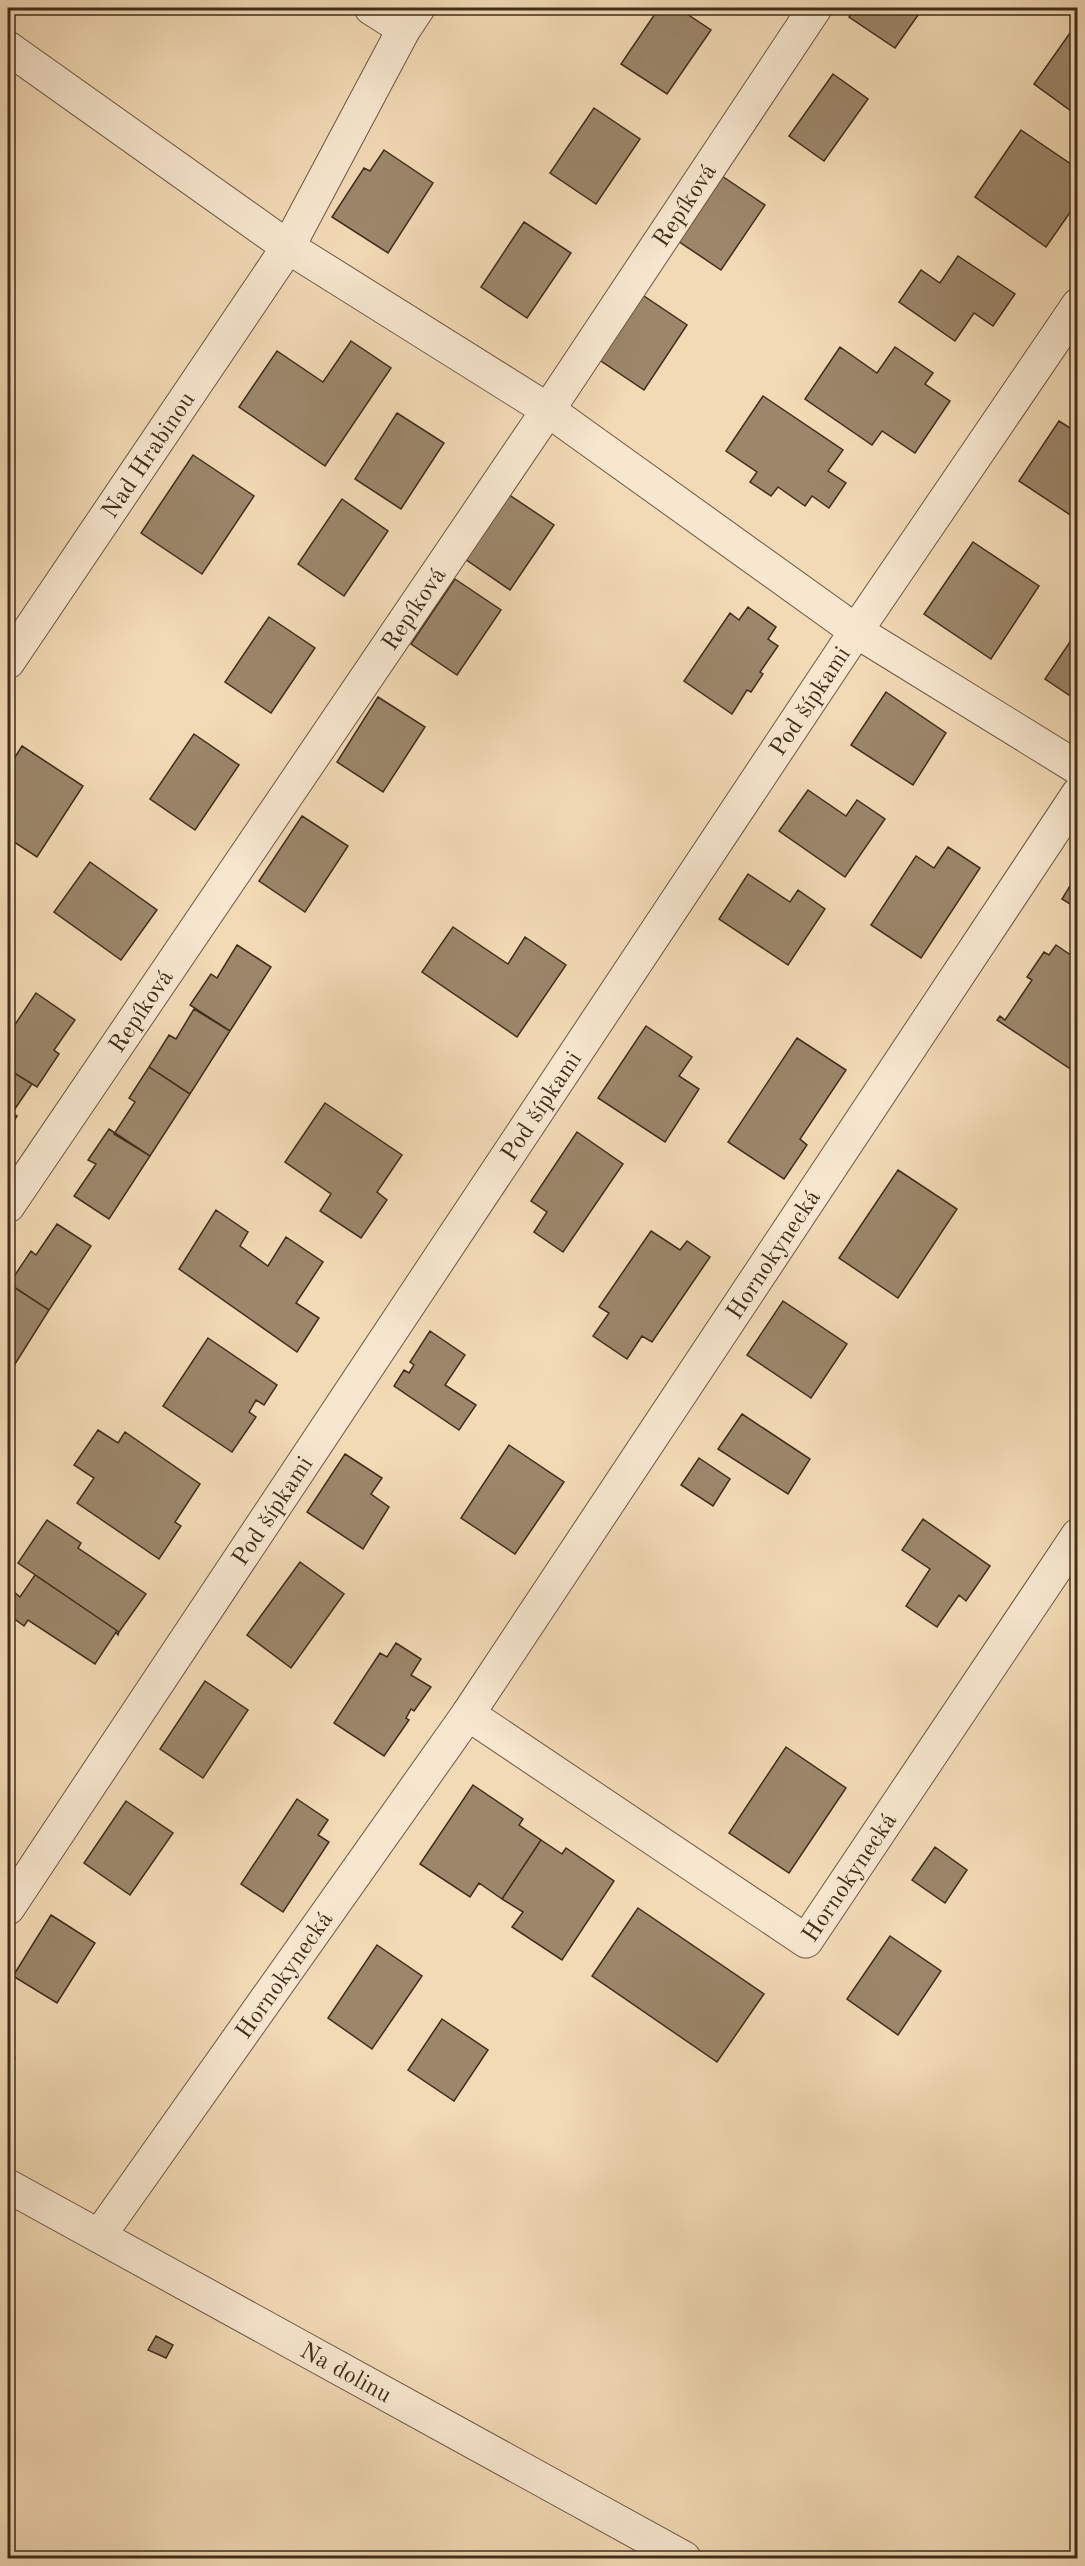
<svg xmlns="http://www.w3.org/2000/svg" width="1085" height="2566" font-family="'Old Standard TT',serif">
<rect width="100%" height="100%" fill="#f2dab5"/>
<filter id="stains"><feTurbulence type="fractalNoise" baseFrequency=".00333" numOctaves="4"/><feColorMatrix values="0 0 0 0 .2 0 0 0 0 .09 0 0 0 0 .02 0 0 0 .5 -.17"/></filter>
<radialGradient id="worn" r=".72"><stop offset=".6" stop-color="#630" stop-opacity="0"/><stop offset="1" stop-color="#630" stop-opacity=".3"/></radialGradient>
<path fill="#9c876b" stroke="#3f2d1b" stroke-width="1.5" d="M 659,8 L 678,8 L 711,30 L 667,94 L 621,64 Z
M 856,8 L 923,8 L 895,48 L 849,17 Z
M 1070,33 L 1078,38 L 1078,116 L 1034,84 Z
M 833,74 L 868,99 L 824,161 L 789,136 Z
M 594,108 L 640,139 L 596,204 L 550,173 Z
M 1021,130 L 1078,169 L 1078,201 L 1046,247 L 975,197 Z
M 384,150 L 433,183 L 388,253 L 332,217 L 364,168 L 370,171 Z
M 719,174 L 765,205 L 721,270 L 675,239 Z
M 524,222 L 571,253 L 527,318 L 481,287 Z
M 958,256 L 1015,294 L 993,326 L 974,313 L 955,341 L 899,302 L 921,270 L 940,283 Z
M 641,294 L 687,325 L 644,390 L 598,359 Z
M 351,341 L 391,368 L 325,466 L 239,407 L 277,351 L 323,382 Z
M 840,347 L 877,373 L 895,347 L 933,373 L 925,384 L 950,401 L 915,453 L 882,431 L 872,445 L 805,399 Z
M 763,396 L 843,450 L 828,471 L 846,483 L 829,508 L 812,496 L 805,506 L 778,487 L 771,496 L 750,482 L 757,472 L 726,451 Z
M 397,413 L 444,443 L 401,509 L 355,479 Z
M 1059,421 L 1078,433 L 1078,520 L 1019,481 Z
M 193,455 L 254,496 L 202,574 L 141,533 Z
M 508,494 L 554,525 L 510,590 L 465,559 Z
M 342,499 L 388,531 L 344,596 L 298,564 Z
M 973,542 L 1039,586 L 991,659 L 924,614 Z
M 455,579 L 501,610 L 457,675 L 411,644 Z
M 748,607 L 776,627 L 768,639 L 778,646 L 760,672 L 763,674 L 751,692 L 747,690 L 732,714 L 684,681 L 730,613 L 739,620 Z
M 269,617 L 315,648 L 271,713 L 225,682 Z
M 1078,630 L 1078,701 L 1045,679 Z
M 886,692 L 946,733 L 913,785 L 851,745 Z
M 378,697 L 425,727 L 383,792 L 337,762 Z
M 194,734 L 239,765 L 195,830 L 150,799 Z
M 22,746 L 83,786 L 37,857 L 8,838 L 8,768 Z
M 808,790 L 846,816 L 857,800 L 885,819 L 845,877 L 779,831 Z
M 302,816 L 348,846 L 305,912 L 259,881 Z
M 948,847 L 980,868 L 921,958 L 871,925 L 916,856 L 934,868 Z
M 90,862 L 157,910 L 121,960 L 54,912 Z
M 1078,873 L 1078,909 L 1062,899 Z
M 748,874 L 790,902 L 798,890 L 825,909 L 788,965 L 719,919 Z
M 453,927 L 508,964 L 525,937 L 566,965 L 517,1037 L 422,972 Z
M 237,945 L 271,967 L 230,1031 L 190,1005 L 211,974 L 217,978 Z
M 1056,945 L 1078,960 L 1078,1074 L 997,1020 L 1000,1016 L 1005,1020 L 1032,980 L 1027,977 L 1044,952 L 1049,955 Z
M 36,993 L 75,1020 L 54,1050 L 59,1054 L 37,1087 L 8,1069 L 8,1035 Z
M 194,1009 L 230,1031 L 190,1094 L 149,1067 L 169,1035 L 176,1039 Z
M 646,1026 L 692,1057 L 679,1076 L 699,1089 L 665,1142 L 598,1098 Z
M 797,1038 L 846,1070 L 800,1139 L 807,1145 L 784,1179 L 728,1142 Z
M 149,1067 L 190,1094 L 150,1156 L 114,1134 L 135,1102 L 129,1098 Z
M 8,1069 L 32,1084 L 12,1113 L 17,1116 L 8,1131 Z
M 325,1103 L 402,1155 L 377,1192 L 387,1200 L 361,1238 L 320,1211 L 331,1194 L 285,1162 Z
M 109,1129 L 150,1156 L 109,1219 L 74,1196 L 96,1164 L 88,1160 Z
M 577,1132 L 623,1164 L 563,1252 L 534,1232 L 547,1212 L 531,1201 Z
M 898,1170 L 957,1209 L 898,1298 L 839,1258 Z
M 216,1210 L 248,1232 L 240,1246 L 268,1266 L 286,1237 L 323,1262 L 296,1303 L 319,1318 L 297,1352 L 179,1269 Z
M 57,1224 L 91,1246 L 49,1310 L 9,1284 L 31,1251 L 36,1255 Z
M 651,1231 L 680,1250 L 687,1241 L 710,1257 L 652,1342 L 642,1336 L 627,1359 L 593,1336 L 609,1313 L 599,1307 Z
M 14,1287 L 49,1310 L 10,1372 L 8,1370 L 8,1297 Z
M 783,1301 L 847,1344 L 811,1398 L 747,1355 Z
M 430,1331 L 465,1355 L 445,1385 L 476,1405 L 459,1430 L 394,1386 L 404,1370 L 409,1373 L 414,1365 L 410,1362 Z
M 208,1338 L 277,1385 L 264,1405 L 256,1400 L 249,1412 L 256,1417 L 232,1452 L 163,1406 Z
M 742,1414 L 810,1459 L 788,1494 L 718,1449 Z
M 98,1430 L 118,1443 L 125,1432 L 200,1484 L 175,1522 L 181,1526 L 159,1559 L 77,1503 L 94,1478 L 74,1465 Z
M 509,1445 L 564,1482 L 515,1554 L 461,1518 Z
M 345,1454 L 382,1478 L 371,1494 L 389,1507 L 363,1549 L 307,1512 Z
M 699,1458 L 730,1479 L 713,1506 L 681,1485 Z
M 923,1519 L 990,1566 L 966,1601 L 959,1595 L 937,1627 L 906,1606 L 930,1569 L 902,1550 Z
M 47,1520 L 81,1543 L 78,1548 L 146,1594 L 119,1632 L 18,1563 Z
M 300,1562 L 344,1594 L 291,1668 L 247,1635 Z
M 35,1575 L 119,1632 L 118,1635 L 116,1632 L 95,1664 L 28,1620 L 24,1626 L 8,1614 L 8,1603 L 14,1592 L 20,1597 Z
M 396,1643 L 421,1659 L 411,1675 L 431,1687 L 414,1711 L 411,1709 L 406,1718 L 409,1720 L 384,1756 L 334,1723 L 380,1653 L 387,1657 Z
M 205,1681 L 248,1710 L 203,1778 L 160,1749 Z
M 786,1747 L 846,1788 L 789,1873 L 729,1833 Z
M 473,1785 L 523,1819 L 519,1825 L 541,1840 L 502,1899 L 479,1883 L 470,1897 L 420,1864 Z
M 297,1799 L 328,1820 L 318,1835 L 329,1842 L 283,1912 L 241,1884 Z
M 126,1801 L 173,1833 L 130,1895 L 84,1863 Z
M 541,1840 L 562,1854 L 566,1848 L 614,1881 L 562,1960 L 512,1927 L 523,1912 L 502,1899 Z
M 935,1847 L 967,1870 L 945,1903 L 912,1880 Z
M 638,1908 L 764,1994 L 717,2062 L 592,1976 Z
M 51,1915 L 95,1943 L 57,2003 L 13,1976 Z
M 890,1936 L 941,1971 L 898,2035 L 847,1999 Z
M 377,1945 L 422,1976 L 372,2049 L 328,2018 Z
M 442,2019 L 488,2050 L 454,2101 L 408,2070 Z
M 8,2053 L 15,2058 L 8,2070 Z
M 156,2336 L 173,2345 L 166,2358 L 148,2350 Z"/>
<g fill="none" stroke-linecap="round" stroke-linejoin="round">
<defs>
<g id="minor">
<path d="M 371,8 L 404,29"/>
<path d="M 8,48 L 288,247 L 548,410 L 856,631 L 1078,768"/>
<path id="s1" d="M 8,662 L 288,247 L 404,29 L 418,8"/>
<path id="s2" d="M 8,1206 L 548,410 L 815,8"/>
<path id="s3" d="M 468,1714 L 806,1941 L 1078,1535"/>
<path id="s4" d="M 8,1908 L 856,631 L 1078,305"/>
<path id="s5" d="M 8,2186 L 684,2558"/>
<path id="s6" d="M 99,2236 L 468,1714 L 1078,794"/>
</g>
</defs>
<use href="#minor" stroke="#6c5842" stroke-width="35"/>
<use href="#minor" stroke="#f7e7cf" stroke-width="33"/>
</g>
<g text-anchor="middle" stroke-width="6" stroke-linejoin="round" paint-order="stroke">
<g font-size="24" fill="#3f2d1b" stroke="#f7e7cf">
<text dy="8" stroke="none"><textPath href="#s2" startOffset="1208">Repíková</textPath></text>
<text dy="8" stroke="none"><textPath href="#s1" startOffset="250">Nad Hrabinou</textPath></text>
<text dy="8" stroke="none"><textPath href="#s2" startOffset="722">Repíková</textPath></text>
<text dy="8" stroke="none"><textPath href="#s4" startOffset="1449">Pod šípkami</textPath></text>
<text dy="8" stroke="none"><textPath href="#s2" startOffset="236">Repíková</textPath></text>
<text dy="8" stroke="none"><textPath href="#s4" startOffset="963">Pod šípkami</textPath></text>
<text dy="8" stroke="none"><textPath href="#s6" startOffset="1191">Hornokynecká</textPath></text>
<text dy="8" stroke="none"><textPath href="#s4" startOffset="477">Pod šípkami</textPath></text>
<text dy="8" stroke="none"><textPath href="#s3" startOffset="484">Hornokynecká</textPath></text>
<text dy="8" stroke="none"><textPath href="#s6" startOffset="320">Hornokynecká</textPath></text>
<text dy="8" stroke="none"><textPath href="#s5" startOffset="386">Na dolinu</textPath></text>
</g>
</g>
<rect width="1085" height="2566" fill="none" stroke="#f2dab5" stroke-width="30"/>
<rect x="9" y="9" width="1067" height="2548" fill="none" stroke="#3f2d1b" stroke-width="3"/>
<rect x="15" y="15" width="1055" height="2536" fill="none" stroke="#3f2d1b" stroke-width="1.5"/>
<rect width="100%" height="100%" filter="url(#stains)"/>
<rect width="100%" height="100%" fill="url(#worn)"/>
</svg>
